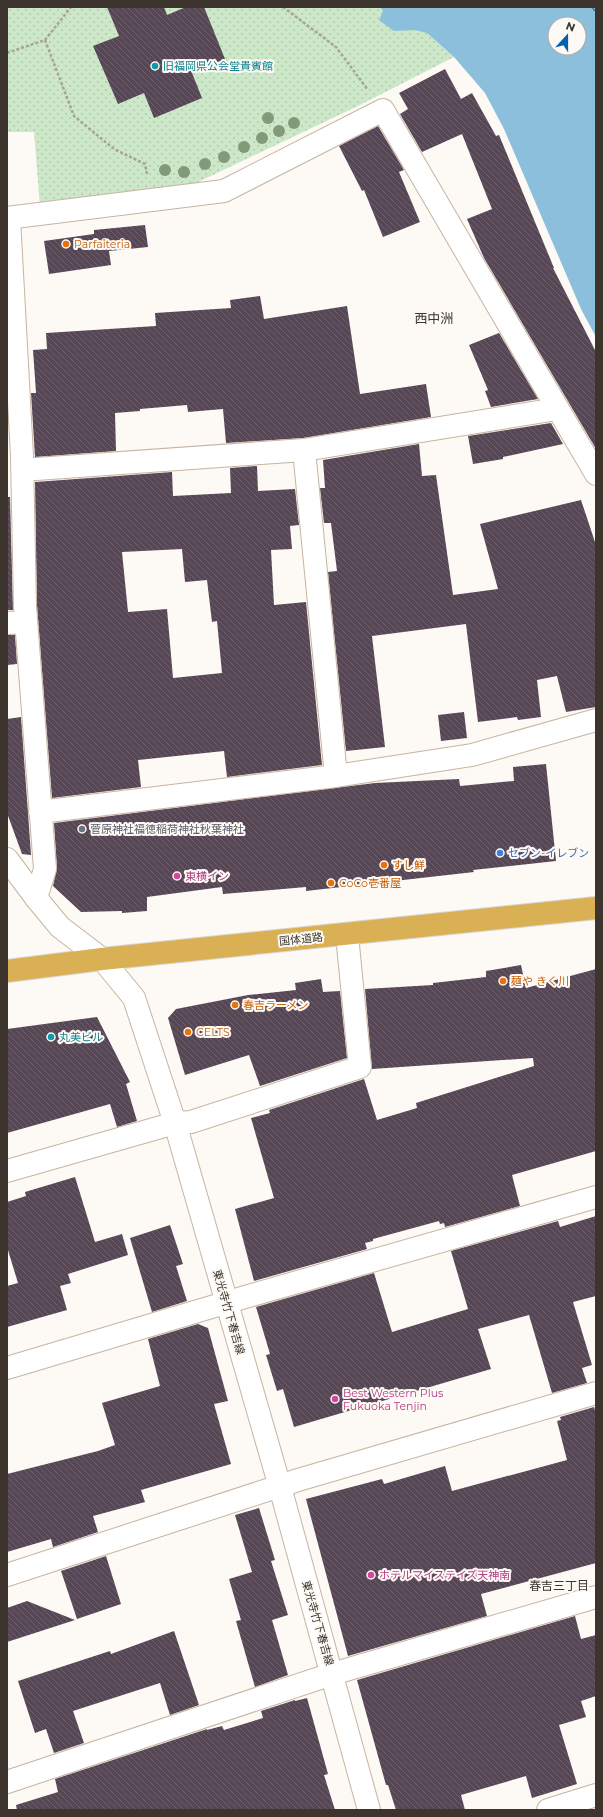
<svg xmlns="http://www.w3.org/2000/svg" width="603" height="1817" font-family="Montserrat,'Noto Sans JP',sans-serif">
<defs>
<pattern id="green-dots" width="8" height="8" patternUnits="userSpaceOnUse"><rect width="8" height="8" fill="#cde8c9"/><path d="M2 2h.1M6 6h.1" fill="none" stroke="#b1c8ad" stroke-width="1.8" stroke-linecap="round"/></pattern>
<pattern id="building-back-hatch" width="6" height="6" patternUnits="userSpaceOnUse"><rect width="6" height="6" fill="#574655"/><path d="M-1 5l2 2M0 0l6 6M5-1l2 2" fill="none" stroke="#6d5f6a"/></pattern>
</defs>
<rect width="100%" height="100%" fill="#fdf9f5"/>
<path fill="url(#green-dots)" d="M 7,7 L 385,7 L 415,29 L 427,33 L 454,57 L 360,105 L 194,184 L 40,207 L 34,132 L 7,132 Z"/>
<path fill="#8bbfdb" fill-rule="evenodd" d="M 380,7 L 596,7 L 596,337 L 581,309 L 504,129 L 485,93 L 454,57 L 427,33 L 415,30 L 394,31 L 379,20 L 383,11 ZM 555,24 L 579,24 L 579,48 L 555,48 Z"/>
<g fill="none" stroke-linecap="round" stroke-linejoin="round">
<path stroke="#0f516e" stroke-width="1" stroke-dasharray="5 4" stroke-linecap="butt" d="M 592,7 L 596,13"/>
</g>
<path fill="url(#building-back-hatch)" fill-rule="evenodd" d="M 107,7 L 164,7 L 167,15 L 186,7 L 204,7 L 225,59 L 192,73 L 202,98 L 154,118 L 144,93 L 118,104 L 93,46 L 119,36 Z
M 445,69 L 461,99 L 472,93 L 496,136 L 499,135 L 554,268 L 553,268 L 596,352 L 596,449 L 484,258 L 467,219 L 492,209 L 462,134 L 422,152 L 400,114 L 408,109 L 399,93 Z
M 378,126 L 404,170 L 399,172 L 420,222 L 383,237 L 364,190 L 362,191 L 339,146 Z
M 145,225 L 148,247 L 109,251 L 111,265 L 49,274 L 44,241 L 94,234 L 94,230 Z
M 260,296 L 264,319 L 347,306 L 360,394 L 426,384 L 431,417 L 303,438 L 226,443 L 223,409 L 188,412 L 187,405 L 140,409 L 140,411 L 115,413 L 116,451 L 35,457 L 31,393 L 36,393 L 33,350 L 47,349 L 46,333 L 156,326 L 155,313 L 231,308 L 230,300 Z
M 499,333 L 538,399 L 491,407 L 485,391 L 488,390 L 469,345 Z
M 551,423 L 563,444 L 503,457 L 503,459 L 473,464 L 468,436 Z
M 419,444 L 422,476 L 436,475 L 453,595 L 498,589 L 480,524 L 581,500 L 596,545 L 596,707 L 566,712 L 557,676 L 537,680 L 541,717 L 518,720 L 517,717 L 478,722 L 466,624 L 372,636 L 385,747 L 346,751 L 328,572 L 337,571 L 331,523 L 324,523 L 320,488 L 325,488 L 323,460 Z
M 257,466 L 258,491 L 295,489 L 299,525 L 290,526 L 292,549 L 271,550 L 274,605 L 306,602 L 322,765 L 227,777 L 224,751 L 138,760 L 141,787 L 52,798 L 37,605 L 35,482 L 172,472 L 173,496 L 231,493 L 230,468 ZM 182,549 L 185,582 L 207,580 L 212,622 L 217,621 L 222,673 L 173,678 L 167,609 L 128,612 L 122,552 Z
M 7,497 L 10,497 L 13,610 L 7,610 Z
M 7,635 L 15,635 L 17,664 L 7,665 Z
M 464,712 L 467,738 L 441,741 L 438,715 Z
M 21,717 L 28,813 L 31,855 L 22,854 L 7,813 L 7,719 Z
M 546,764 L 556,861 L 473,870 L 474,872 L 306,891 L 306,887 L 223,894 L 222,887 L 147,897 L 147,911 L 122,913 L 122,911 L 81,912 L 53,886 L 57,868 L 54,823 L 375,783 L 459,779 L 460,786 L 514,781 L 513,767 Z
M 521,965 L 526,988 L 596,969 L 596,1151 L 512,1175 L 520,1206 L 445,1227 L 444,1223 L 440,1224 L 439,1221 L 373,1239 L 373,1241 L 365,1243 L 367,1249 L 254,1281 L 235,1209 L 274,1198 L 251,1118 L 270,1113 L 269,1110 L 364,1079 L 377,1120 L 417,1108 L 416,1103 L 534,1066 L 533,1058 L 372,1069 L 365,989 L 433,985 L 433,983 L 486,977 L 486,971 Z
M 321,979 L 323,992 L 340,991 L 347,1058 L 260,1086 L 249,1055 L 185,1075 L 168,1018 L 176,1009 L 248,995 L 296,990 L 295,983 Z
M 97,1017 L 130,1082 L 126,1084 L 137,1121 L 117,1127 L 110,1104 L 7,1133 L 7,1029 Z
M 75,1177 L 95,1242 L 122,1234 L 128,1255 L 68,1274 L 71,1283 L 60,1286 L 67,1310 L 7,1327 L 7,1286 L 18,1283 L 7,1247 L 7,1202 L 26,1196 L 25,1192 Z
M 596,1216 L 596,1296 L 573,1302 L 592,1365 L 582,1368 L 587,1383 L 552,1393 L 529,1315 L 478,1329 L 491,1369 L 294,1427 L 283,1389 L 277,1391 L 266,1355 L 270,1354 L 256,1307 L 374,1273 L 392,1332 L 468,1309 L 451,1251 L 558,1221 L 560,1227 Z
M 170,1225 L 183,1264 L 176,1266 L 187,1301 L 152,1312 L 130,1238 Z
M 198,1324 L 208,1328 L 228,1401 L 214,1404 L 231,1464 L 141,1490 L 145,1502 L 93,1516 L 98,1532 L 53,1547 L 51,1539 L 7,1552 L 7,1474 L 98,1451 L 115,1445 L 102,1403 L 160,1386 L 148,1339 Z
M 594,1407 L 596,1413 L 596,1563 L 481,1594 L 487,1616 L 348,1656 L 306,1499 L 382,1479 L 384,1484 L 445,1466 L 452,1491 L 567,1460 L 557,1421 L 561,1420 L 560,1417 Z
M 259,1508 L 275,1560 L 271,1561 L 288,1615 L 272,1620 L 288,1675 L 255,1687 L 236,1621 L 241,1620 L 229,1579 L 252,1572 L 235,1515 Z
M 106,1556 L 121,1604 L 77,1619 L 61,1571 Z
M 27,1601 L 75,1620 L 7,1642 L 7,1608 Z
M 575,1616 L 581,1639 L 596,1635 L 596,1696 L 581,1701 L 586,1717 L 559,1725 L 577,1784 L 532,1798 L 526,1776 L 461,1795 L 465,1810 L 396,1810 L 388,1785 L 386,1785 L 357,1680 Z
M 174,1631 L 199,1705 L 170,1715 L 160,1683 L 73,1711 L 84,1743 L 54,1753 L 46,1729 L 35,1733 L 18,1681 L 110,1651 L 111,1654 Z
M 307,1698 L 328,1774 L 324,1775 L 335,1810 L 17,1810 L 16,1805 L 58,1792 L 55,1779 L 207,1729 L 207,1730 L 222,1726 L 224,1730 L 263,1718 L 261,1711 L 295,1700 L 295,1701 Z"/>
<g fill="none" stroke-linecap="round" stroke-linejoin="round">
<defs>
<path id="minor" d="M 7,218 L 224,191 L 383,110 L 596,474
M 9,218 L 22,456 L 25,606 L 45,869 L 36,898
M 304,450 L 336,776
M 22,470 L 304,450 L 557,409
M 7,623 L 26,622
M 40,812 L 336,776 L 472,755 L 596,720
M 7,1171 L 175,1123 L 191,1122 L 360,1067 L 347,935
M 7,1368 L 245,1297 L 596,1197
M 7,1575 L 298,1480 L 596,1393
M 7,1782 L 332,1674 L 596,1597
M 548,1810 L 596,1795"/>
<path id="secondary" d="M 7,859 L 36,898 L 60,927 L 102,959 L 134,998 L 175,1123 L 280,1487 L 369,1810"/>
<path id="trunk" d="M 7,971 L 102,959 L 596,908"/>
</defs>
<use href="#minor" stroke="#c7b4a1" stroke-width="24"/>
<use href="#secondary" stroke="#c7b4a1" stroke-width="24"/>
<use href="#trunk" stroke="#d8d6d5" stroke-width="24"/>
<path stroke="#a8a29d" stroke-width="2.5" stroke-dasharray="3 2" stroke-linecap="butt" d="M 283,7 L 336,47 L 368,90
M 45,40 L 74,116 L 114,149 L 145,164 L 147,174
M 7,53 L 45,40 L 71,7"/>
<use href="#minor" stroke="#fff" stroke-width="22"/>
<use href="#secondary" stroke="#fff" stroke-width="22"/>
<use href="#trunk" stroke="#dab054" stroke-width="22"/>
</g>
<g fill="#82997a">
<circle cx="268" cy="118" r="6"/>
<circle cx="294" cy="123" r="6"/>
<circle cx="279" cy="131" r="6"/>
<circle cx="262" cy="138" r="6"/>
<circle cx="244" cy="147" r="6"/>
<circle cx="224" cy="157" r="6"/>
<circle cx="205" cy="164" r="6"/>
<circle cx="165" cy="170" r="6"/>
<circle cx="184" cy="172" r="6"/>
</g>
<g fill="#0f9aa8" stroke="#fdf9f5" stroke-width="1.5">
<circle cx="155" cy="66" r="4"/>
<circle cx="51" cy="1037" r="4"/>
</g>
<g fill="#e8710a" stroke="#fdf9f5" stroke-width="1.5">
<circle cx="66" cy="244" r="4"/>
<circle cx="384" cy="865" r="4"/>
<circle cx="331" cy="883" r="4"/>
<circle cx="503" cy="981" r="4"/>
<circle cx="235" cy="1005" r="4"/>
<circle cx="188" cy="1032" r="4"/>
</g>
<circle fill="#6b7280" stroke="#fdf9f5" stroke-width="1.5" cx="82" cy="829" r="4"/>
<circle fill="#3f7fe0" stroke="#fdf9f5" stroke-width="1.5" cx="500" cy="853" r="4"/>
<g fill="#d1479c" stroke="#fdf9f5" stroke-width="1.5">
<circle cx="177" cy="876" r="4"/>
<circle cx="335" cy="1399" r="4"/>
<circle cx="371" cy="1575" r="4"/>
</g>
<g text-anchor="middle" stroke-width="4" stroke-linejoin="round" paint-order="stroke">
<g font-size="11" fill="#0d838f" stroke="#fdf9f5" text-anchor="start">
<text x="163" y="70">旧福岡県公会堂貴賓館</text>
<text x="59" y="1041">丸美ビル</text>
</g>
<g font-size="11" fill="#c56008" stroke="#fdf9f5" text-anchor="start">
<text x="74" y="248">Parfaiteria</text>
<text x="392" y="869">すし鮮</text>
<text x="339" y="887">CoCo壱番屋</text>
<text x="511" y="985">麺や きく川</text>
<text x="243" y="1009">春吉ラーメン</text>
<text x="196" y="1036">CELTS</text>
</g>
<g font-size="11" fill="#5b616d" stroke="#fdf9f5" text-anchor="start">
<text x="90" y="833">菅原神社福徳稲荷神社秋葉神社</text>
</g>
<g font-size="11" fill="#366cbe" stroke="#fdf9f5" text-anchor="start">
<text x="508" y="857">セブン-イレブン</text>
</g>
<g font-size="11" fill="#b23c85" stroke="#fdf9f5" text-anchor="start">
<text x="185" y="880">東横イン</text>
<text x="343" y="1397">Best Western Plus<tspan x="343" dy="13">Fukuoka Tenjin</tspan></text>
<text x="379" y="1579">ホテルマイステイズ天神南</text>
</g>
<g font-size="11" fill="#3c342d" stroke="#fdf9f5">
<text transform="translate(301 939) rotate(-6)" y="4">国体道路</text>
<text transform="translate(229 1312) rotate(74)" y="4">東光寺竹下春吉線</text>
<text transform="translate(318 1623) rotate(74)" y="4">東光寺竹下春吉線</text>
</g>
<g font-size="12" fill="#3c342d" stroke="#fdf9f5">
<text x="559" y="1590">春吉三丁目</text>
</g>
<g font-size="13" fill="#3c342d" stroke="#fdf9f5">
<text x="434" y="323">西中洲</text>
</g>
</g>
<rect width="603" height="1817" fill="none" stroke="#3c342d" stroke-width="16"/>
<g transform="translate(567 36) rotate(21)"><circle r="19" fill="#fdf9f5" stroke="#b0aaa5"/>
<path d="M0-3L7 15L0 10L-7 15Z" fill="#0360ad"/>
<text y="-6" font-size="11" font-weight="bold" text-anchor="middle" fill="#3c342d">N</text>
</g>
</svg>
